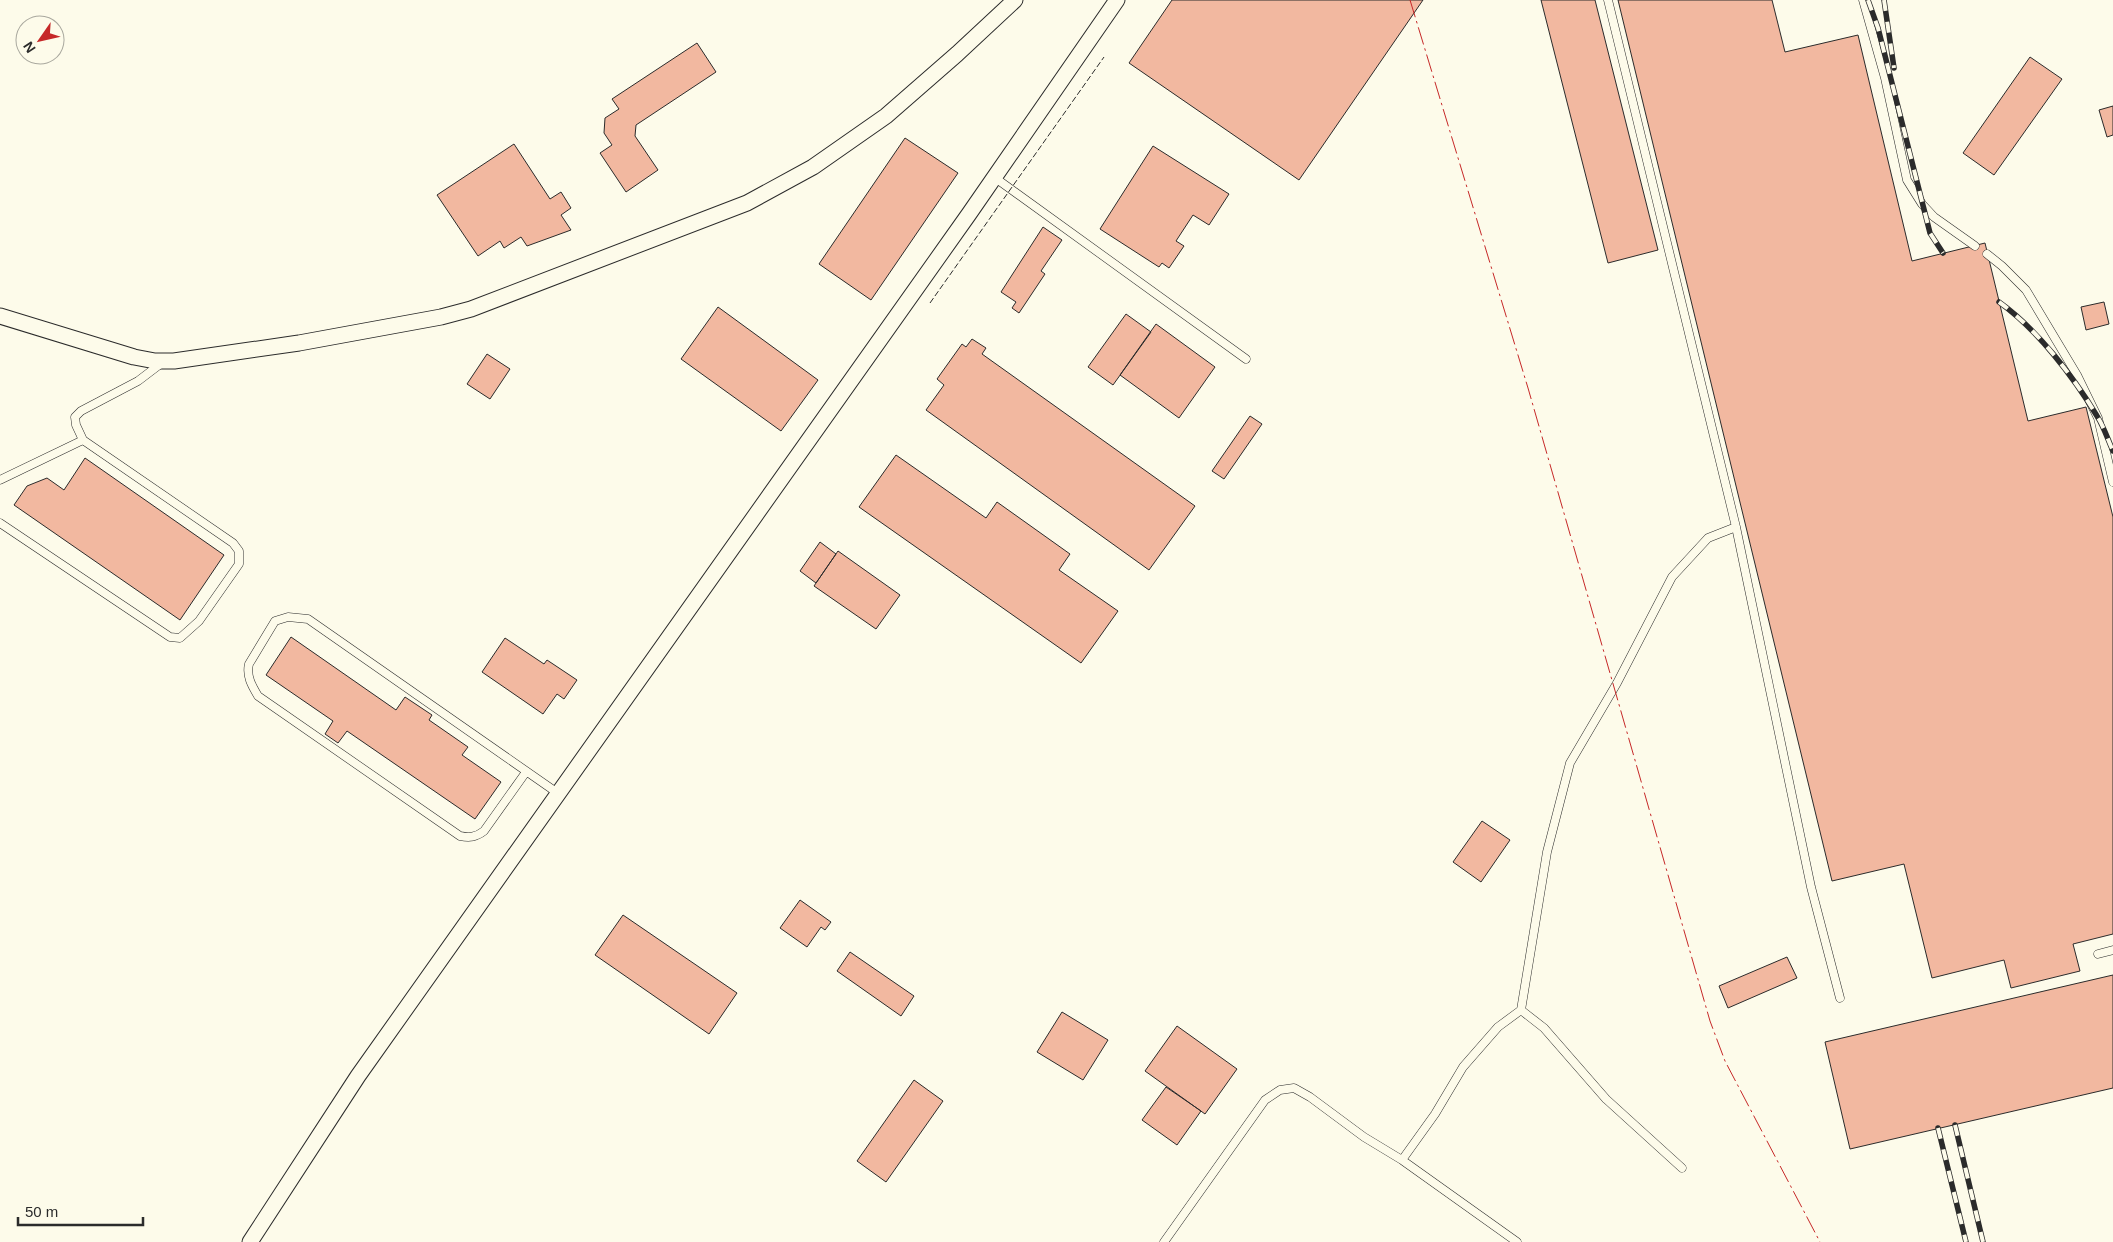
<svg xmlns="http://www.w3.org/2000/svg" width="2113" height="1242" font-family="Helvetica,sans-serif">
<rect width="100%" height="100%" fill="#fdfbea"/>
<path fill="#f2b8a0" stroke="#2b2b2b" d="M 1172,0 L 1423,0 L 1299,180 L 1129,63 Z
M 1541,0 L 1595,0 L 1658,250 L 1608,263 Z
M 1618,0 L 1772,0 L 1785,52 L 1858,35 L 1912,261 L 1985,243 L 2028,421 L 2086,407 L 2113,517 L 2113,934 L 2073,944 L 2080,971 L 2011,988 L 2004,960 L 1932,978 L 1904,864 L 1832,881 Z
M 697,43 L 716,72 L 636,125 L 635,136 L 658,170 L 626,192 L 600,153 L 612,145 L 604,133 L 605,118 L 619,109 L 612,99 Z
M 2030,57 L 2062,79 L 1994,175 L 1963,153 Z
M 2113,106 L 2113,135 L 2107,137 L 2099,110 Z
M 905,138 L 958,173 L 871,300 L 819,264 Z
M 514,144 L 550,199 L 561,192 L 571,208 L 561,215 L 571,230 L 527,246 L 521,237 L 504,248 L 500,241 L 478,256 L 437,195 Z
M 1153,146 L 1229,194 L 1209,225 L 1193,215 L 1176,241 L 1184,246 L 1169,268 L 1162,263 L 1159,267 L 1100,229 Z
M 1043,227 L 1062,240 L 1041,271 L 1045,274 L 1019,313 L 1012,308 L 1016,302 L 1001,292 Z
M 2104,302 L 2109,324 L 2086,330 L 2081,307 Z
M 718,307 L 818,380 L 781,431 L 681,359 Z
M 1126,314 L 1151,332 L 1113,385 L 1088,367 Z
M 1156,324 L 1215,367 L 1179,418 L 1120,375 Z
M 972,339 L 986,348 L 982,354 L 1195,506 L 1149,570 L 926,410 L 944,385 L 937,379 L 962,344 L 966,347 Z
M 487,354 L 510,369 L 490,399 L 467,384 Z
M 1250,416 L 1262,424 L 1224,479 L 1212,471 Z
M 896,455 L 986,518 L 997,502 L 1070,554 L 1059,570 L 1118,611 L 1081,663 L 859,507 Z
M 85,458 L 224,555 L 180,620 L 14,505 L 27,486 L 47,478 L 64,490 Z
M 820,542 L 836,554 L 816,583 L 800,571 Z
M 838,551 L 900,595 L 876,629 L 814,586 Z
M 291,637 L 396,710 L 405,697 L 432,715 L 429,720 L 468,747 L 462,755 L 501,782 L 475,819 L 347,731 L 338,743 L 325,734 L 333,721 L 266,675 Z
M 505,638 L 544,664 L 547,660 L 577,680 L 564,699 L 557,694 L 543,714 L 482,672 Z
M 1482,821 L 1510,840 L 1481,882 L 1453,862 Z
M 800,900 L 831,922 L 825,930 L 821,927 L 807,947 L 780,928 Z
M 623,915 L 737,993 L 709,1034 L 595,955 Z
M 850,952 L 914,996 L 901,1016 L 837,971 Z
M 1787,957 L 1797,978 L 1728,1008 L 1719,986 Z
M 2113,975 L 2113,1088 L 1850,1149 L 1825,1042 Z
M 1062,1012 L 1108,1040 L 1083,1080 L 1037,1052 Z
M 1177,1026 L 1237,1069 L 1205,1114 L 1145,1071 Z
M 914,1080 L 943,1101 L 886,1182 L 857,1161 Z
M 1166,1087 L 1201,1111 L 1177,1145 L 1142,1120 Z"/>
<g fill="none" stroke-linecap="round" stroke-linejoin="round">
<defs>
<path id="lane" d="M 1608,0 L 1736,527 L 1811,887 L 1840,998
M 1863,0 L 1885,78 L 1907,180 L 1922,204 L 1934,217 L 1975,246
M 994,177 L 1246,359
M 1987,254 L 2002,266 L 2026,290 L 2077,375 L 2098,418 L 2113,482
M 0,480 L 83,440
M 0,523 L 170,637 L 180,638 L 199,621 L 239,564 L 239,551 L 233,543 L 83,440 L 76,425 L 75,417 L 81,411 L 138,381 L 163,362
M 526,772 L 484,831 C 476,837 470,838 460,836 L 258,696 C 252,686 246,676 249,664 L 275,621 L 288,617 L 308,619 L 559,794
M 2098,954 L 2113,950
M 1521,1010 L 1544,1028 L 1606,1099 L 1682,1168
M 1402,1160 L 1435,1114 L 1463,1067 L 1498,1027 L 1521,1010 L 1547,852 L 1570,763 L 1617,683 L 1672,577 L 1708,538 L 1736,527
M 1164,1242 L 1265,1100 L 1280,1090 L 1294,1088 L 1310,1097 L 1364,1137 L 1402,1160 L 1517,1242"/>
<path id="street" d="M 0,316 L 134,357 L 155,361 L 174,361 L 299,343 L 441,317 L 471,309 L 747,203 L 813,167 L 886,116 L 957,54 L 1015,0
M 250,1242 L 358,1076 L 969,214 L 1117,0"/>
</defs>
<use href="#lane" stroke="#2b2b2b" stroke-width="9"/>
<use href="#street" stroke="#2b2b2b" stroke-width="17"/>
<use href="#lane" stroke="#fdfbea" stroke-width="8"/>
<use href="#street" stroke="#fdfbea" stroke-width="15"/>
<defs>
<path id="rail" d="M 1868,0 L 1878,28 L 1930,233 L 1943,253
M 1884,0 L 1894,68
M 1999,302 C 2037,329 2073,376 2097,416 C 2104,427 2108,440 2113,451
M 1955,1125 L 1983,1242
M 1938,1128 L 1966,1242"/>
</defs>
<use href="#rail" stroke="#2b2b2b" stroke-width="5.5"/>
<use href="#rail" stroke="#fdfbea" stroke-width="4" stroke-dasharray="11" stroke-linecap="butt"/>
<path stroke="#2b2b2b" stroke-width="1" stroke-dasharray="6 2.5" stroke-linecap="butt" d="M 930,303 L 1104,57"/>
<path stroke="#c62828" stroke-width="1" stroke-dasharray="18 4 2.5 4" stroke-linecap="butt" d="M 1410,0 L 1528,388 L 1710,1021 L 1725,1061 L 1820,1242"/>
</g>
<g transform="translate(40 40) rotate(236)"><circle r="24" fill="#fdfbea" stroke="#a9a89e"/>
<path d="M0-4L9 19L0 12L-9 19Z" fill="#c62828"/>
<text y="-8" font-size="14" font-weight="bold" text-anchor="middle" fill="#2b2b2b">N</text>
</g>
<path d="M18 1217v8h125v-8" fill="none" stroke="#2b2b2b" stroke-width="2.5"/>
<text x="25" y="1217" font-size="15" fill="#2b2b2b" stroke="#fdfbea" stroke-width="4" paint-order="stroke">50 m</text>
</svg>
